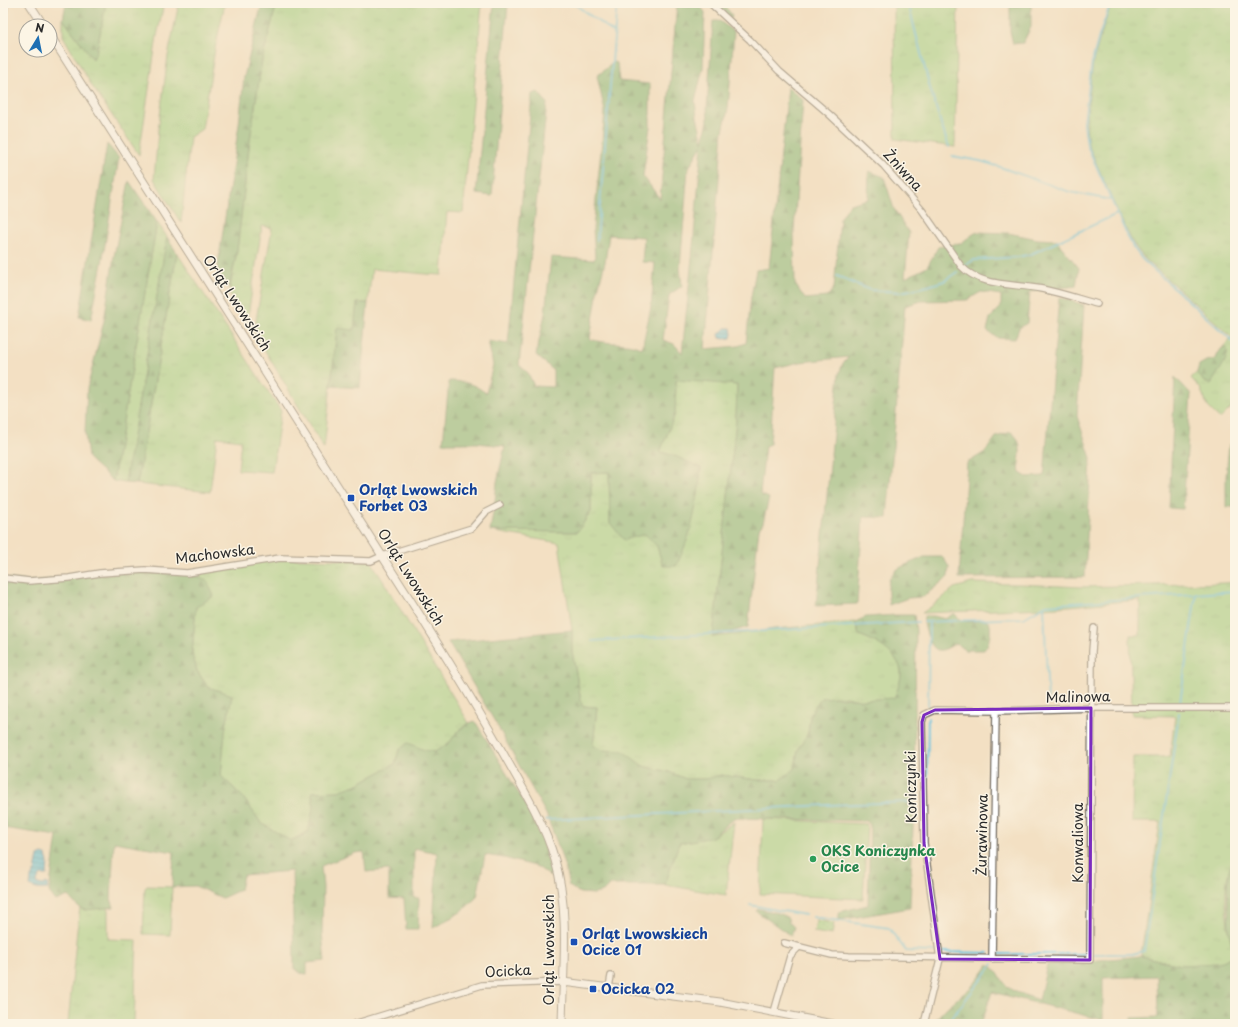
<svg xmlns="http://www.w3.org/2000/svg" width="1238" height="1027" font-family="'Playpen Sans',sans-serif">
<defs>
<pattern id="grass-tufts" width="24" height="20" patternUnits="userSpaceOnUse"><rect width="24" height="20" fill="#9cd386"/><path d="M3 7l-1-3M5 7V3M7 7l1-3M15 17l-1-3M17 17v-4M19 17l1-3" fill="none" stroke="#87b574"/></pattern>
<pattern id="forest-firs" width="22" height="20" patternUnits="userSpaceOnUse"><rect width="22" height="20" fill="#7db573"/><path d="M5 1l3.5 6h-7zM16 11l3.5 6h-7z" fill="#67935f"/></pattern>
<pattern id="park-dots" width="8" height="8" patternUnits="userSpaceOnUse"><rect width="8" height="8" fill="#9cd386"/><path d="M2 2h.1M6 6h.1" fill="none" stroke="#87b574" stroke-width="1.8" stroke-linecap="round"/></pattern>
<pattern id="water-rules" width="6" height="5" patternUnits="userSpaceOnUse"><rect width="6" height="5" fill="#60c2de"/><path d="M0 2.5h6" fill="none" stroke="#4f9eb4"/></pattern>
</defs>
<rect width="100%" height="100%" fill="#fcf5e5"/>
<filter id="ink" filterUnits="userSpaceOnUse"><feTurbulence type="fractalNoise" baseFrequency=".025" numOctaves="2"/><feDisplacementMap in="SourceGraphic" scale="8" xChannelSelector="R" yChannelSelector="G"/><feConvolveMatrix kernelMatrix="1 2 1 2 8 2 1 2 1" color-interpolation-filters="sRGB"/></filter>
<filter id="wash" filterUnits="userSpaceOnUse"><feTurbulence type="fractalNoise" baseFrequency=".012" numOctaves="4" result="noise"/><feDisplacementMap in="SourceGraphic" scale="16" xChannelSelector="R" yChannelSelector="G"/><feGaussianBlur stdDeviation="0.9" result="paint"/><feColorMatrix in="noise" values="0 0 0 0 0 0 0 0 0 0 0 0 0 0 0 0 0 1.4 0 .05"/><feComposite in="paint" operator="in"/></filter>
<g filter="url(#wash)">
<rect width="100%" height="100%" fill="#f3e0c3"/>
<path fill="url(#grass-tufts)" stroke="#647f58" d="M 106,3 L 164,3 L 157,36 L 139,155 L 92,86 L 63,36 L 63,19 L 93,59 L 97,49 Z
M 179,3 L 225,3 L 215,49 L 202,129 L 190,137 L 181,223 L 154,179 L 158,131 L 168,56 Z
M 277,3 L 482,3 L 463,213 L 447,212 L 442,275 L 426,274 L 372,269 L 368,303 L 357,303 L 354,331 L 337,329 L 324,449 L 254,332 L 272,228 L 262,226 L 247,322 L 229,293 L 237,251 L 249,147 L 262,60 Z
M 894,3 L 958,3 L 955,147 L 895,139 Z
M 1111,3 L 1235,3 L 1235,404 L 1220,419 L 1208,407 L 1200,388 L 1191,378 L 1197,372 L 1204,382 L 1211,384 L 1217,374 L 1227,348 L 1223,347 L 1232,337 L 1144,258 L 1134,245 L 1118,213 L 1088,144 L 1086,123 L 1093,62 L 1100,38 L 1109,11 Z
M 157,222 L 167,237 L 125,483 L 113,481 Z
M 177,253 L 281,411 L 272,472 L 238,470 L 241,440 L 217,437 L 210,492 L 137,484 Z
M 676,379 L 737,385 L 736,421 L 713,637 L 774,629 L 855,622 L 859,635 C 875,641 898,652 901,671 C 902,679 897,691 894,699 L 860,700 L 846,697 L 821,698 L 814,708 L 810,717 L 808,733 L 798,750 L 795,770 L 780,780 L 757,780 L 721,775 L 706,779 L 686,779 L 669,772 L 643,766 L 623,752 L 603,750 L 593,746 L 597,707 L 582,706 L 572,651 L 572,630 L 559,543 L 490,531 L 577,532 L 591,512 L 591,473 L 609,472 L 610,523 L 645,534 L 657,546 L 663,566 L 691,526 L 698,495 L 701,468 L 675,456 L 660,452 L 675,414 Z
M 280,558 L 371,561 L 469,723 L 457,732 L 450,742 L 435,752 L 424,750 L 408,743 L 399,750 L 395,764 L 356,785 L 338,791 L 312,792 L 313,809 L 308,832 L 290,841 L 261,823 L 242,796 L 221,776 L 225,731 L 232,695 L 208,687 L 197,671 L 192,653 L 196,607 L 187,573 Z
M 1235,582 L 1235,856 C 1233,861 1230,866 1229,871 C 1222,897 1228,930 1234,955 L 1219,963 L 1181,965 L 1141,956 L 1160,822 L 1132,822 L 1133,757 L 1170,757 L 1175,716 L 1132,715 L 1130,635 L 1140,635 L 1140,600 L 1045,608 L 922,613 L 939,601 L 954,588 L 972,583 L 1019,584 L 1082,587 L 1223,583 Z
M 734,822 L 726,895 L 665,885 L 679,843 L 712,837 Z
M 147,886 L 172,887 L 170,935 L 143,934 L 145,888 Z
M 108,907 L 108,939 L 137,940 L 134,1024 L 68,1024 L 77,930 L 80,908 L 85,910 Z"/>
<path fill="url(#forest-firs)" stroke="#54704f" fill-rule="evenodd" d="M 3,3 L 9,3 L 3,50 Z
M 66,3 L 106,3 L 97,49 L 93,59 L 63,19 Z
M 262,3 L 277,3 L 262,60 L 249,147 L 237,251 L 229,288 L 217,271 L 239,124 L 244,77 Z
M 494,3 L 508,3 L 492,196 L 476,194 Z
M 677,3 L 697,3 L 705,12 L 703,68 L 695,101 L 697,117 L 703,142 L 708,121 L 707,108 L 713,21 L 720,21 L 734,32 L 728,109 L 723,131 L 705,349 L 738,346 L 746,343 L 751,297 L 756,270 L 769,268 L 788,87 L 803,100 L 794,231 L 795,284 L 805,299 L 827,297 L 834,288 L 840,219 L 850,204 L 868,199 L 869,171 L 884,177 L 894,209 L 909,233 L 905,278 L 927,267 L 938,247 L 961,243 L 976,232 L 1008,233 L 1038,239 L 1056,240 L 1079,268 L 1076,286 L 1030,292 L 1027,323 L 1019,328 L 1015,339 L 998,338 L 987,331 L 990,318 L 1001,307 L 1001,295 L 981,292 L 967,300 L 921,301 L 905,306 L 887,518 L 863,517 L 857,604 L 816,606 L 839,374 L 843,363 L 849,357 L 800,362 L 775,368 L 770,444 L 765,446 L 760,494 L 769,498 L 763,523 L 759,529 L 748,627 L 713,637 L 736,421 L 737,385 L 676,380 L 675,414 L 660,452 L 675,456 L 701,468 C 698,501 692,536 676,566 L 663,566 L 657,546 L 645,534 L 624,540 L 610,523 L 609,472 L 591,473 L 591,512 L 577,532 L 490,531 L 495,501 L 497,482 L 505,446 L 477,443 L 443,443 L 449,381 C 465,381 474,384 486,393 L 493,365 L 488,341 L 508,344 L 532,94 L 538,92 L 547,103 L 519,365 L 528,373 L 534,386 L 553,387 L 553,370 L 536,355 L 545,314 L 551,257 L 594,260 L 595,257 L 593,228 L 605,112 L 597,76 L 614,62 L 617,63 L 619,81 L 650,84 L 650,127 L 643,176 L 660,199 ZM 702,145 L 692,258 L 682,353 L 674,344 L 663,340 L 669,295 L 682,286 L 680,268 L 688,169 ZM 609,235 L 644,237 L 642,262 L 655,263 L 651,307 L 642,348 C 626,341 607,345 590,339 L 598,289 L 605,262 Z
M 713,3 L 722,3 L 732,15 L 731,19 Z
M 1010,3 L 1031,3 L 1031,27 L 1023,43 L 1013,44 L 1010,31 Z
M 107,144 L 119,158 L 102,263 L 91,320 L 79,317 Z
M 129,181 L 157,222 L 113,481 L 88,458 L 85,433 L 87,389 L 104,321 L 114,256 Z
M 167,237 L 177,253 L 137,484 L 125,483 Z
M 1059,297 L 1084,305 L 1077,416 L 1091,458 L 1085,577 L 959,578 L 967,463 L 985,452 L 996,437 L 1011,432 C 1026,443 1017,457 1020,473 L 1027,477 L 1044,476 Z
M 357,303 L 368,303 L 360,388 L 331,386 L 337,328 L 354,330 Z
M 1223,347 L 1227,348 C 1230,360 1216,374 1211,384 L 1204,382 L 1197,372 L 1199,365 L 1206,361 L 1216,359 L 1218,353 Z
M 1175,377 L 1191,394 L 1183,509 L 1169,508 Z
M 1229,444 L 1235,453 L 1235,507 L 1226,507 L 1226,477 Z
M 924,557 L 943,557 L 949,567 L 948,577 L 923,597 L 908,598 L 889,605 C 884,568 896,570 924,557 Z
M 137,571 L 187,573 L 207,581 L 214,596 L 196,607 L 192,653 L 197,671 L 208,687 L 232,695 L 225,731 L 221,776 L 242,796 L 261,823 L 291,841 L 308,832 L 313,809 L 312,792 L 338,791 L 356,785 L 395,764 L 399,750 L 408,743 L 424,750 L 435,752 L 450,742 L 457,732 L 469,723 L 475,721 L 530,812 L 541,838 L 552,874 L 551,877 L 538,867 L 504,858 L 485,855 L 477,897 L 461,912 L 433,928 L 437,853 L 414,848 L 414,898 L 419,898 L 418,929 L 406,929 L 404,899 L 389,898 L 389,870 L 366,872 L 364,852 L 355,853 L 321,866 L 323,887 L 322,933 L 325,961 L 307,963 L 307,974 L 300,973 L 294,968 L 292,871 L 243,875 L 240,890 L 222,898 L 195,886 L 172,887 L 174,852 L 114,842 L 111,899 L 114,907 L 85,910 L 78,907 L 68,896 L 56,901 L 49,892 L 57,836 L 3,828 L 3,578 L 29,581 Z
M 953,614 L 955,614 C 958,618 961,620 966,621 C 976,624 993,612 990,633 C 989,640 989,644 984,650 L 964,650 L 963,648 L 956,643 C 951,646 944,651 938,650 C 930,649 922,623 924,616 L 934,616 L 945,619 Z
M 896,615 L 914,615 L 916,630 L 914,799 L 910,908 L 839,920 L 839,912 L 868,905 L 870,825 L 867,821 L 734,818 L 712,837 L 679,843 L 665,885 L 610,885 L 603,892 L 594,894 L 580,893 L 569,886 L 565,868 L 559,848 L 546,814 L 498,727 L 448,642 L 572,630 L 572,651 L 582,706 L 597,707 L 593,746 L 603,750 L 623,751 L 643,766 L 669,772 L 686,779 L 706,779 L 721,775 L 757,780 L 780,780 L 795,769 L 798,750 L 808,733 L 810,717 L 814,707 L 821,698 L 838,697 L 860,700 L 894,698 C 897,691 902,679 901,671 C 897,652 875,641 859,635 L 855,622 L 866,617 Z
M 1235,856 L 1235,1024 L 1132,1024 L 1132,1018 L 1158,1017 L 1157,976 L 1103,978 L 1103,1020 L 992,992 L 981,1024 L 964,1024 L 958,1016 L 951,1024 L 933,1024 C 942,1009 956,1000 969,989 C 977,982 983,972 989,964 C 998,970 1002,982 1009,988 C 1015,993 1032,997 1039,1000 L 1047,965 L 1141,956 L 1181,965 L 1219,963 L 1234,955 L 1229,931 L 1227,887 L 1229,870 Z
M 759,909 L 778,913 L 788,918 L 789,922 L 794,927 L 791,936 L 756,911 Z"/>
<path fill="url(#park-dots)" stroke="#647f58" d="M 816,920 L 834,923 L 832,935 L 814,932 Z"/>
<path fill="#9cd386" stroke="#647f58" d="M 763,819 L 867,824 L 863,899 L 760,894 Z"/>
<path fill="url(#water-rules)" stroke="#467684" d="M 726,328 L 731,328 L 732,334 L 731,338 L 724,339 L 720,338 L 719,334 Z
M 42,854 L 46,855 L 48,862 L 47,875 L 41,875 L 37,881 L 38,884 L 43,885 L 47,883 L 48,889 C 41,890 36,890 30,886 L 31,878 L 35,871 L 38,856 Z"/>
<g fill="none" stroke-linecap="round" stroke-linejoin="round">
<path stroke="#60c2de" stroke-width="2" d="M 573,3 L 614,33
M 908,3 L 930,88 L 942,127 L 949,147
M 1109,3 L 1108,11 L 1099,36 L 1092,62 L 1084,123 L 1087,145 L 1126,233 L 1133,247 L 1142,259 L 1235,343
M 952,156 L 980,161 L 1000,167 L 1070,192 L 1111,200
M 597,240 L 617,3
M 965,265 L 974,260 L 1018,257 L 1031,254 L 1117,214
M 837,276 L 870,290 L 901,292 L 928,286 L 944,281 L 957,272
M 1044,606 L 1048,704
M 924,622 L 1024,618 L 1046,605 L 1235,591
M 592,641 L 918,622
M 1180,703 L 1196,593
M 928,709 L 929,622
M 926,796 L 927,796 L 928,718
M 546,820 L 827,805 L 911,802
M 750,905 L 805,915
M 813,917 L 889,928 L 906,951 L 936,952
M 942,952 L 989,953
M 995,954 L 1086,954
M 1092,954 L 1132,954 L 1144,951 L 1179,713
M 947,1024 L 993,964"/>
</g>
</g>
<g filter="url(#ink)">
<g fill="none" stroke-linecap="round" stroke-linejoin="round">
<defs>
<path id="minor" d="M 710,3 L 750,40 L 779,71 L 829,114 L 883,165 L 922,210 L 961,266 C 982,288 1014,283 1042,289 C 1061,293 1079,299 1097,304
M 3,578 L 29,581 L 69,578 L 100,573 L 145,570 L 187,573 L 280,558 L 371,561 L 382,556 L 472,528 L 486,512 L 500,505
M 784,943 L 832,955 L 849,956 L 1090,960 L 1092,651 L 1094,628
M 992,959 L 996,711
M 609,987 L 611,976
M 774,1012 L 790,956 L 799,947
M 354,1024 L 482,985 L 563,982
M 924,1024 L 940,959 L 924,843 L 922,722 L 924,715 L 935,710 L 996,711 L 1094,708 L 1233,708"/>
<path id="tertiary" d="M 29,3 L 44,26
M 50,35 C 164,214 279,393 393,573 C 431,632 468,692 503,753 C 522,787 544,822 555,860 C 570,911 563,971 562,1024
M 563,982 L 720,1002 L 833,1024"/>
</defs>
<use href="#minor" stroke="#716a60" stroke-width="8"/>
<use href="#tertiary" stroke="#716a60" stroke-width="9"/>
<use href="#minor" stroke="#fff" stroke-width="5.5"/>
<use href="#tertiary" stroke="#fff" stroke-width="7"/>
</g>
</g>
<path d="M0 0H1238V1027H0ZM 1091,708 L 1090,960 L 940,959 L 924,843 L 922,722 L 924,715 L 935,710 Z" fill="#f3e0c3" fill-opacity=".55" fill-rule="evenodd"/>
<path fill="none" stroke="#7b2cbf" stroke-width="3" stroke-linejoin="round" d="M 1091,708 L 1090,960 L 940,959 L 924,843 L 922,722 L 924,715 L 935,710 Z"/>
<g fill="#1a4fb4" stroke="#fcf5e5" stroke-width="1.5">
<rect x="347" y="494" width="8" height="8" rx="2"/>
<rect x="570" y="938" width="8" height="8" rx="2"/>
<rect x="589" y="985" width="8" height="8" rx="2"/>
</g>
<circle fill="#2e9e5b" stroke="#fcf5e5" stroke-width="1.5" cx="813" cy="859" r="4"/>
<g text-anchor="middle" stroke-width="3" stroke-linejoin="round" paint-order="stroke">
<g font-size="14" fill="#2b2b2b" stroke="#fcf5e5">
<text transform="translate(903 170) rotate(48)" y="5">Żniwna</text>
<text transform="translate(237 303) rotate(57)" y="5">Orląt Lwowskich</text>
<text transform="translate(215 554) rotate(-7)" y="5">Machowska</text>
<text transform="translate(411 577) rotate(58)" y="5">Orląt Lwowskich</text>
<text transform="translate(1078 697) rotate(-1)" y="5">Malinowa</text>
<text transform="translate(911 787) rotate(-91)" y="5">Koniczynki</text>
<text transform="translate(982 835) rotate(-89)" y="5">Żurawinowa</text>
<text transform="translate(1078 843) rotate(-90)" y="5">Konwaliowa</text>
<text transform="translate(549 950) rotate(-90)" y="5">Orląt Lwowskich</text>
<text transform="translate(508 971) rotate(-3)" y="5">Ocicka</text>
</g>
<g font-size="14" font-weight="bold" fill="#164399" stroke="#fcf5e5" text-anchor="start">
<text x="359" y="495">Orląt Lwowskich<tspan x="359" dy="16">Forbet 03</tspan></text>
<text x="582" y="939">Orląt Lwowskiech<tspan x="582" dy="16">Ocice 01</tspan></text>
<text x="601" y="994">Ocicka 02</text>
</g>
<g font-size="14" font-weight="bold" fill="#27864d" stroke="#fcf5e5" text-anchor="start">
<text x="821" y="856">OKS Koniczynka<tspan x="821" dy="16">Ocice</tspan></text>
</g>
</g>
<rect width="1238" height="1027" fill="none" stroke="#fcf5e5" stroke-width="16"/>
<g transform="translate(38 38) rotate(10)"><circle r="19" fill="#fcf5e5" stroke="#a8a49b"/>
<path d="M0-3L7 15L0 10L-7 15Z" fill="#1f6fb2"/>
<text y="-6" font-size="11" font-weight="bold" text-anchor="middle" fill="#2b2b2b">N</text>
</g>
</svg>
